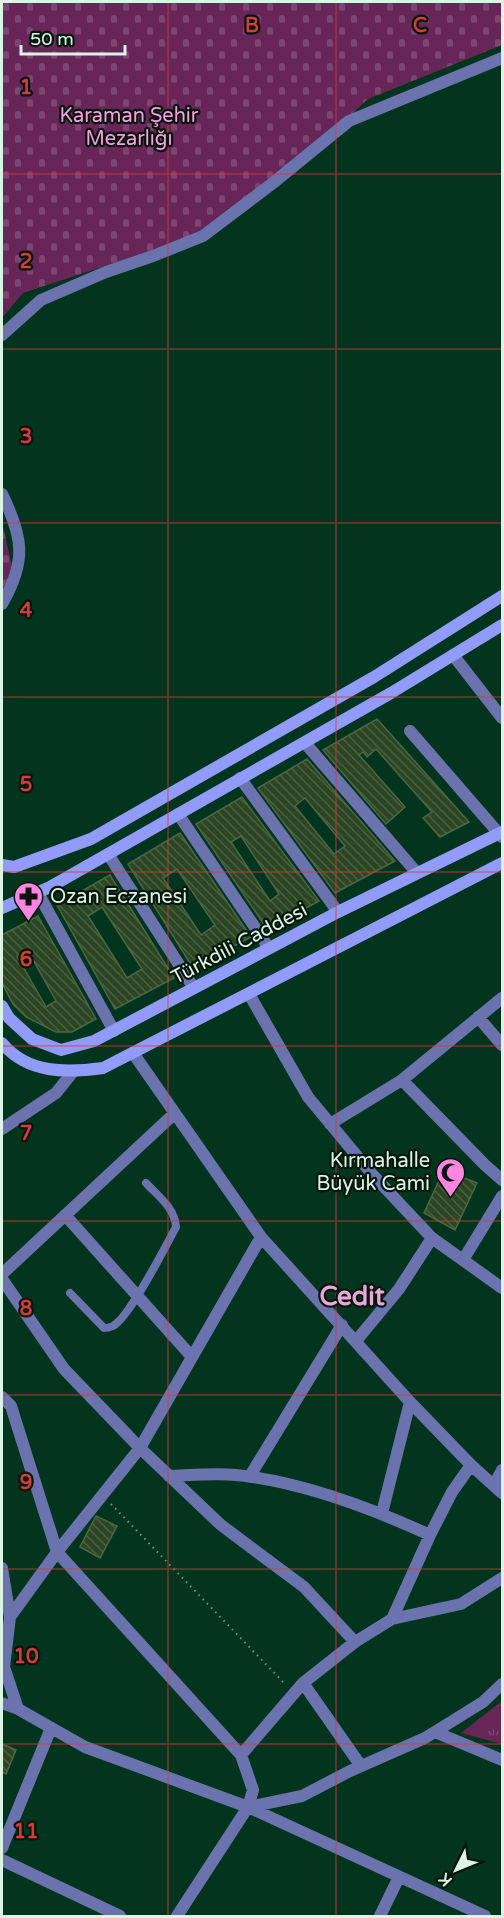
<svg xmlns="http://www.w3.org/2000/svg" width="504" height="1918" font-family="'Varela Round',sans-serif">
<defs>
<pattern id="cemetery-stones" width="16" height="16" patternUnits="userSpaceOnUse" patternTransform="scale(1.5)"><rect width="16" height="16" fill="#672558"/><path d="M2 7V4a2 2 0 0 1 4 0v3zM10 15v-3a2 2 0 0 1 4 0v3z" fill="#7c4570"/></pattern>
<pattern id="park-tufts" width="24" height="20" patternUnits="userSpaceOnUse" patternTransform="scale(1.5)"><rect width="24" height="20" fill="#672558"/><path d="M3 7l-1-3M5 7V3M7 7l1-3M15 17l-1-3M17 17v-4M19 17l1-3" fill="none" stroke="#7c4570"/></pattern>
<pattern id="building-back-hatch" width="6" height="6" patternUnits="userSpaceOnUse" patternTransform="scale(1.5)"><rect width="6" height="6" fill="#2c4522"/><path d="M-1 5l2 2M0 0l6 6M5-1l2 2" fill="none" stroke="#4a6042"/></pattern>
</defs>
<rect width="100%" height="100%" fill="#03341d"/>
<path fill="url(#cemetery-stones)" d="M 2,2 L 502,2 L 502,45 L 368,99 L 307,155 L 199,235 L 23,293 L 2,318 Z
M 2,522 L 14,575 L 2,594 Z"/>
<path fill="url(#park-tufts)" d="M 502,1701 L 502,1744 L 461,1733 Z"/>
<path fill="url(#building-back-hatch)" stroke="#4d6743" stroke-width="1.5" fill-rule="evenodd" d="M 377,719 L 469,822 L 440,837 L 423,818 L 432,812 L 376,749 L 367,757 L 363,752 L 359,755 L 405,807 L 386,824 L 323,750 Z
M 307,759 L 395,861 L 335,893 L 258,788 ZM 305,798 L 345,846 L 334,854 L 295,806 Z
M 242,797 L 319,901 L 267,929 L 196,824 ZM 241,836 L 279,894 L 270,901 L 231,842 Z
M 180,833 L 251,937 L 193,968 L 128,864 ZM 177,869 L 215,925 L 201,935 L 163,878 Z
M 110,875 L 174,978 L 115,1009 L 57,905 ZM 102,907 L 142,969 L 127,978 L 88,916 Z
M 38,916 L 96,1019 L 72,1032 L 56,1032 L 26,1017 L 13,1004 L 2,983 L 2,935 ZM 28,951 L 56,1001 L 46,1007 L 17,956 Z
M 444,1170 L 477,1183 L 455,1230 L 424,1213 Z
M 96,1516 L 117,1526 L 100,1558 L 80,1547 Z
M 2,1744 L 16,1750 L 6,1774 L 2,1772 Z"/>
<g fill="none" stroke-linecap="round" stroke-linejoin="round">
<path stroke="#739784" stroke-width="2" stroke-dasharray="1.5 4.5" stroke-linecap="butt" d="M 111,1504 L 286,1685"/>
<path stroke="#6b73ae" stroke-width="8" d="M 70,1293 L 104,1328 C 108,1328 109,1328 113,1326 C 130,1317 165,1247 176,1227 C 175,1208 158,1196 146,1183"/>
<path stroke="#6b73ae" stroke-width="12" d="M 2,335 L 41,300 L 106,272 L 153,256 L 203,236 L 273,183 L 349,121 L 502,58
M 2,494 C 23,537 27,561 2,604
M 453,655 L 502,718
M 410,731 L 502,837
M 305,743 L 417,873
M 240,778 L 338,912
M 178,814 L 269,948
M 108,854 L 194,988
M 38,893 L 114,1031
M 249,994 L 308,1097 L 372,1174 L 432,1238 L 502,1288
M 478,1017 L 502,1045
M 133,1053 L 261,1237 L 410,1402 L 471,1465 L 502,1493
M 402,1080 L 485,1165 L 502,1180
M 330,1124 L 402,1080 L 502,998
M 2,1129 L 56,1093 L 72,1073
M 65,1215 L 192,1357
M 463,1260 L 502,1196
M 2,1274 L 175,1113
M 2,1279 L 64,1369 L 140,1448 L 221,1525 L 304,1587 L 355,1642
M 356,1341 L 399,1289 L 432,1238
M 2,1397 L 11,1406 L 57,1552 L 241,1755 L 253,1790 L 248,1807 L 177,1916
M 169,1476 C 196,1475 224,1472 252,1477 C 313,1486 373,1509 430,1535
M 250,1476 L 342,1325
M 494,1485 L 502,1470
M 382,1513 L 410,1402
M 2,1568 L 10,1617
M 392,1619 L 461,1604 L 502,1578
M 303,1683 L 361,1766
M 2,1703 L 18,1709 L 85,1747 L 248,1807 L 485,1916
M 18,1709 L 4,1667 L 10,1617 L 57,1552 L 140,1448 L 261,1237
M 435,1732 L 502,1760
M 241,1755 L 303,1683 L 355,1642 L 392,1619 L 430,1535 L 452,1492 L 471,1465
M 248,1807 L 302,1796 L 350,1771 L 425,1738 L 483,1702 L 502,1684
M 2,1848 L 51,1728
M 2,1860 L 120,1916
M 380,1916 L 399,1877"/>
<path stroke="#909bfa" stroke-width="12" d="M 2,865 L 14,867 L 91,839 L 374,677 L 502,596
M 2,908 L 50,887 L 391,693 L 502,625
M 2,1006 L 9,1018 L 32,1039 L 61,1050 L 94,1041 L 338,912 L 502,832
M 2,1043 C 28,1074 66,1073 103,1068 L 502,863"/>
</g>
<path fill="none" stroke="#d73c3b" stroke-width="1.5" stroke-opacity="0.55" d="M 168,2 L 168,1916M 336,2 L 336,1916M 2,174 L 502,174M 2,349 L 502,349M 2,523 L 502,523M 2,697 L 502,697M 2,872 L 502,872M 2,1046 L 502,1046M 2,1221 L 502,1221M 2,1395 L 502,1395M 2,1569 L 502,1569M 2,1744 L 502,1744"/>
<defs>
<symbol id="pharmacy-pin" viewBox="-11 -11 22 30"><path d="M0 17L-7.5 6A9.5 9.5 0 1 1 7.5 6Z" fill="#fe85e0" stroke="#05170d"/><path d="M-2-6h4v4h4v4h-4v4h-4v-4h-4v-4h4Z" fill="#111"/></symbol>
<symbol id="mosque-pin" viewBox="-11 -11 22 30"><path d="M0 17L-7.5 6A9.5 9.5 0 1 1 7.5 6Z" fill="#fe85e0" stroke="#05170d"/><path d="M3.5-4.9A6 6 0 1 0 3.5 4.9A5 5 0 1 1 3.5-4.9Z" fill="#111"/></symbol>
</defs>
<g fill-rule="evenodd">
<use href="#pharmacy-pin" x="12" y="880" width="33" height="45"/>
<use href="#mosque-pin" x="434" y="1156" width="33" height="45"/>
</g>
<g text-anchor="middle" stroke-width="4.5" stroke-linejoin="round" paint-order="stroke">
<g font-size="20" fill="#fb9ee2" stroke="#05170d">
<text x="129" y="122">Karaman Şehir<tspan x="129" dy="23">Mezarlığı</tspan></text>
</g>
<g font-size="20" fill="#dcf4e4" stroke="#05170d" text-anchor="start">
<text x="50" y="903">Ozan Eczanesi</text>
<text x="430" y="1167" text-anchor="end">Kırmahalle<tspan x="430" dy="23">Büyük Cami</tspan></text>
</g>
<g font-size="20" fill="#dcf4e4" stroke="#05170d">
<text transform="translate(239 943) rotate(-28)" y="7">Türkdili Caddesi</text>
</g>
<g font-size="26" font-weight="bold" fill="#eba7d7" stroke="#05170d">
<text x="352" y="1305">Cedit</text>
</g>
</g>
<g font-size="20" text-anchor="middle" font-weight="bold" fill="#d73c3b" stroke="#05170d" stroke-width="4.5" stroke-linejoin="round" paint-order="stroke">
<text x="252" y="32">B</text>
<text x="420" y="32">C</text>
<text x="26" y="94">1</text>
<text x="26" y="268">2</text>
<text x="26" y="443">3</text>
<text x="26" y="617">4</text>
<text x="26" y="791">5</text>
<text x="26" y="966">6</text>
<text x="26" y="1140">7</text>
<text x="26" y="1315">8</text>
<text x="26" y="1489">9</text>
<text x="26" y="1663">10</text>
<text x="26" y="1838">11</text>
</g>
<rect width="504" height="1918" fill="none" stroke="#dcf4e4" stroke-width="6"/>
<g transform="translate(456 1870) rotate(227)" stroke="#05170d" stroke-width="4.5" paint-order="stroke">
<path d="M0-4.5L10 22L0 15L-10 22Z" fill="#dcf4e4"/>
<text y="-9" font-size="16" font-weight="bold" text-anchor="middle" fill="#dcf4e4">K</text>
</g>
<path d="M21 45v9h104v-9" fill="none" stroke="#dcf4e4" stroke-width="3"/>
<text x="30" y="45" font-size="18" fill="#dcf4e4" stroke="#05170d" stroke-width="4.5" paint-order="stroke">50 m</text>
</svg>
